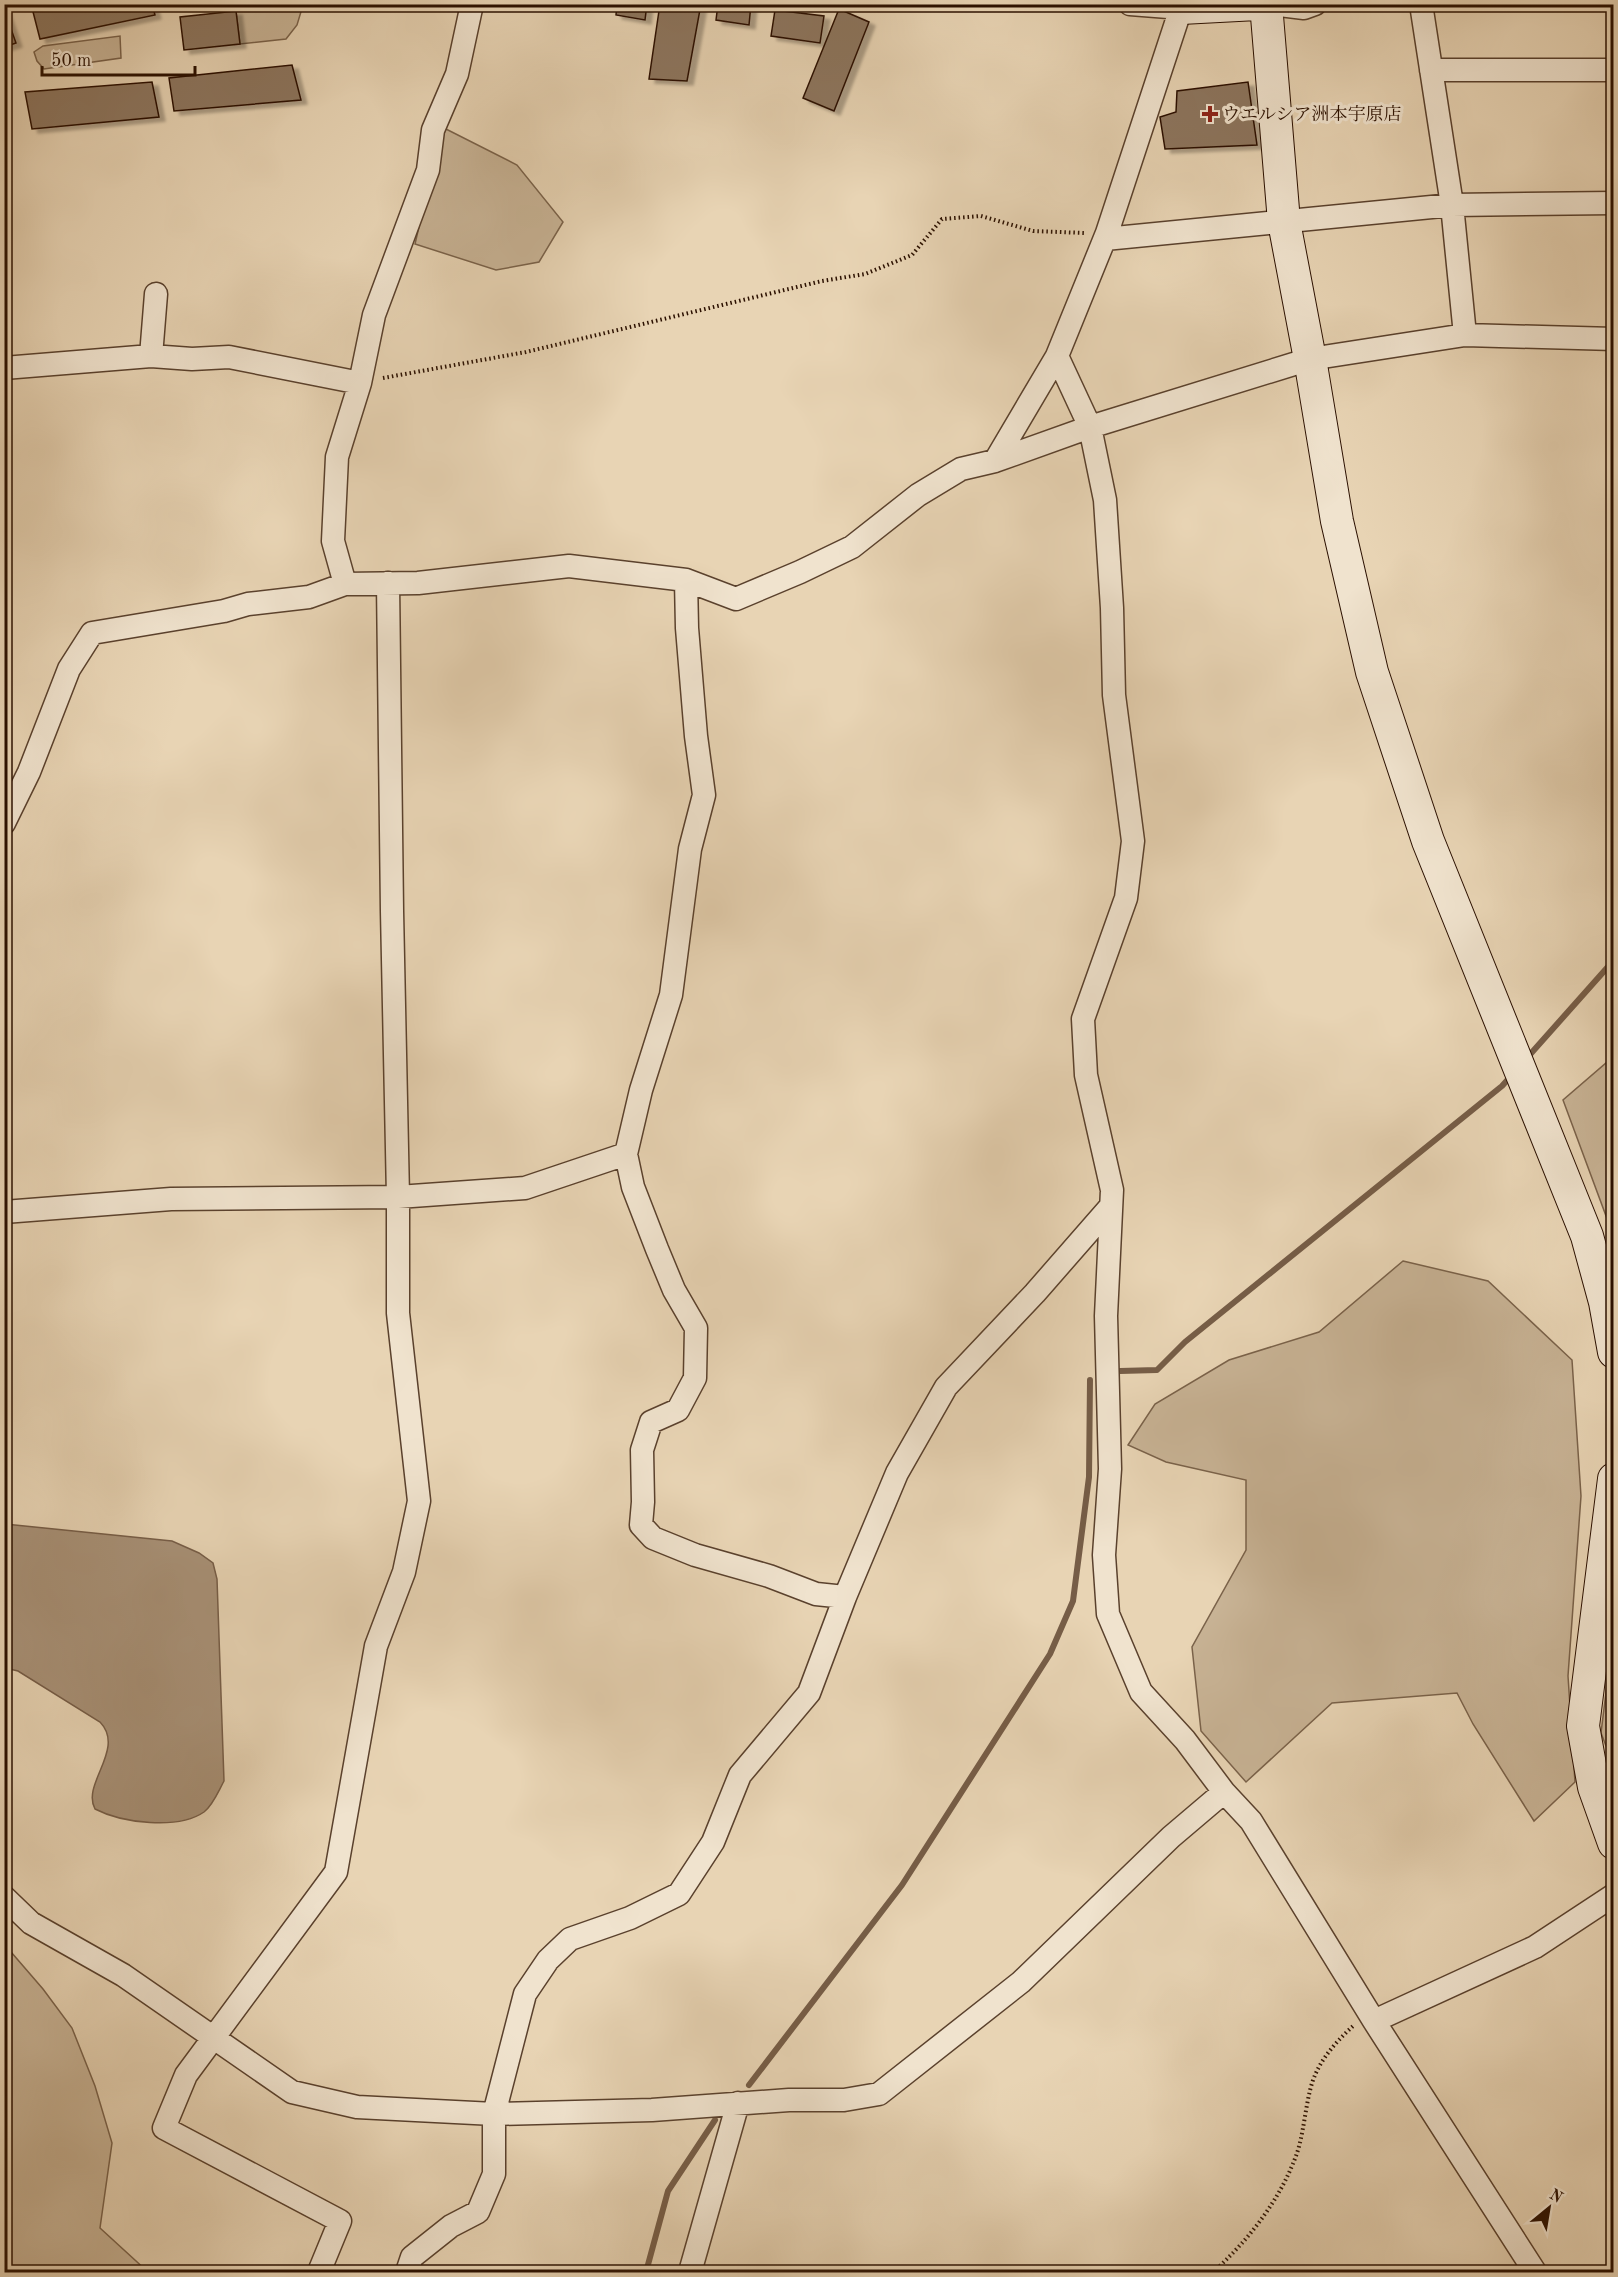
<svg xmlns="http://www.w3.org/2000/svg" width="1618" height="2277" font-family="'Old Standard TT','Noto Serif JP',serif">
<defs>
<filter id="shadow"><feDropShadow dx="6" dy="4" stdDeviation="1.5" flood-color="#0004"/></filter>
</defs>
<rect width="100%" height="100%" fill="#e8d4b4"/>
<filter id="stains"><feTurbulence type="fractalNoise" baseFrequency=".00333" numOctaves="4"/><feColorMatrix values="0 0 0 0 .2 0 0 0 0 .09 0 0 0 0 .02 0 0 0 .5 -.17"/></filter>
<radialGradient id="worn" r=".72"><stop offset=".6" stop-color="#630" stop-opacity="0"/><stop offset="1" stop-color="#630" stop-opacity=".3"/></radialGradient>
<path fill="#c8b395" stroke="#7a624a" stroke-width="1.5" d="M 303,5 L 297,25 L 286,39 L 240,44 L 236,11 Z
M 120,36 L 121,58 L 44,69 L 37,61 L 34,52 L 43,46 Z
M 442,127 L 517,165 L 563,222 L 539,262 L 496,270 L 415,244 Z
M 1613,1057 L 1613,1266 L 1609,1224 L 1563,1100 Z
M 1403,1261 L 1488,1281 L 1572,1360 L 1581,1496 L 1568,1676 L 1575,1782 L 1534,1821 L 1473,1724 L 1457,1693 L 1332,1703 L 1246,1782 L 1201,1731 L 1192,1647 L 1246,1550 L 1246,1480 L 1166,1462 L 1128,1445 L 1155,1404 L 1229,1360 L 1319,1332 Z
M 1613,1636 L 1614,1764 L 1613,1764 L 1601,1733 Z
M 5,1945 L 43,1989 L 72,2028 L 95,2086 L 112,2143 L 100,2228 L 148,2272 L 5,2272 Z"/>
<path fill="#a89177" stroke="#765d47" stroke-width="1.5" d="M 5,1524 L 172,1541 L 199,1553 L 213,1563 L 217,1579 L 224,1781 C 218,1792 213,1805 204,1812 C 178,1830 122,1823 95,1809 C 81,1784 126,1749 100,1722 L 18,1671 L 5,1668 Z"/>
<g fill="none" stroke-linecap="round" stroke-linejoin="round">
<path stroke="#765d47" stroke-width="6" d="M 1526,1059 L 1614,960
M 1120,1371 L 1157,1370 L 1185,1342 L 1502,1086 L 1511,1076
M 749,2085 L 902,1885 L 1050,1654 L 1073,1601 L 1089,1477 L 1090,1380
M 646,2272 L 668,2191 L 715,2120"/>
</g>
<path fill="#8d765e" stroke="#2b1000" stroke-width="1.5" filter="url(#shadow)" d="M 31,4 L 152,4 L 155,15 L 40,39 Z
M 617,4 L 647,4 L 645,20 L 616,15 Z
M 660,4 L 701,4 L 687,81 L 649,79 Z
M 718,4 L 751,4 L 749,25 L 716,20 Z
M 4,9 L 16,43 L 4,47 Z
M 839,9 L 869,22 L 834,111 L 803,98 Z
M 775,10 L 824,16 L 820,43 L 771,36 Z
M 236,11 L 240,44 L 184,50 L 180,17 Z
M 292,65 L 301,100 L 174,111 L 169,78 Z
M 152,82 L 159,117 L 32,129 L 25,92 Z
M 1248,82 L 1257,145 L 1165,149 L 1160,117 L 1176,112 L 1177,91 Z"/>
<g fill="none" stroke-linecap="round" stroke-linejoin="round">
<defs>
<path id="street" d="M 472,4 L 457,74 L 433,130 L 428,170 L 374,315 L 360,383 L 337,457 L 333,541 L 345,584 L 418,583 L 569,566 L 686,580 L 736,599 L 800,572 L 852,547 L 918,495 L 961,469 L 995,461 L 1090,427 L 1310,359 L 1465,335 L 1614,339
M 1270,4 L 1304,8 L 1315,4
M 1421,4 L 1452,205 L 1465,335
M 1431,70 L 1614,70
M 1105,239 L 1452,205 L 1614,203
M 151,356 L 156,294
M 1057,356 L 1090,427 L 1105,500 L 1112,608 L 1114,695 L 1133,841 L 1126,898 L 1083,1019 L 1086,1075 L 1112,1190 L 1106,1316 L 1110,1469 L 1104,1555 L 1108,1614 L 1141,1692 L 1185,1740 L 1224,1792 L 1251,1821 L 1374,2021 L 1535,2272
M 4,368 L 151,356 L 192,359 L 229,357 L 360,383
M 995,461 L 1057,356 L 1107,233 L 1181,8 L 1130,4
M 686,580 L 687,628 L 696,736 L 704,795 L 690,849 L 671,995 L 641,1090 L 626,1154 L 633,1187 L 657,1249 L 674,1290 L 696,1328 L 695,1378 L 678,1410 L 651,1422 L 642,1450 L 643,1502 L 641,1525 L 653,1538 L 695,1555 L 769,1576 L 816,1594 L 845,1597
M 4,823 L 29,772 L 69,669 L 92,633 L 224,611 L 248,604 L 309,597 L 345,584
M 4,1212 L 171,1199 L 398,1197 L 525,1188 L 626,1154
M 4,1897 L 31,1923 L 123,1975 L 292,2092 L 357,2107 L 494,2114 L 652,2110 L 789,2100 L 844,2100 L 879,2094 L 1021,1982 L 1171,1837 L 1224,1792
M 1374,2021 L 1535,1947 L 1614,1895
M 319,2272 L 340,2221 L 164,2128 L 186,2075 L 336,1872 L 376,1646 L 404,1572 L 419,1501 L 398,1313 L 398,1197 L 392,911 L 388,583
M 407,2272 L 412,2257 L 451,2226 L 478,2212 L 494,2174 L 494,2114 L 525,1994 L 548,1960 L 570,1939 L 630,1918 L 679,1894 L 713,1842 L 740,1775 L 809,1693 L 845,1597 L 897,1473 L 946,1387 L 1035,1293 L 1111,1206
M 690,2272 L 738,2103"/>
<path id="secondary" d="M 1266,4 L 1284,222 L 1310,359 L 1337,521 L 1372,672 L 1428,841 L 1587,1236 L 1605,1302 L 1614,1352
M 1181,8 L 1257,4
M 1614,1479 L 1583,1726 L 1594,1787 L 1614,1843"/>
</defs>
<use href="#street" stroke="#5a412d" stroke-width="25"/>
<use href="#secondary" stroke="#2b1000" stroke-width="34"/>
<path stroke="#2b1000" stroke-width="4" stroke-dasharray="1.5 3" stroke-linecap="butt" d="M 383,378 L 526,352 L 822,281 L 865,274 L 912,255 L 942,219 L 981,216 L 1033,231 L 1085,233
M 1213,2272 C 1248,2241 1281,2199 1297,2153 C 1305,2130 1306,2093 1316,2073 C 1324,2055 1339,2039 1353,2026"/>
<use href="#street" stroke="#f0e3ce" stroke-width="22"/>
<use href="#secondary" stroke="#f0e3ce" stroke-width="32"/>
</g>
<path fill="#8f2418" stroke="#f0e3ce" stroke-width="2" d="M1207 105h6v6h6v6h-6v6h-6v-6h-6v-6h6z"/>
<g text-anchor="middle" stroke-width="6" stroke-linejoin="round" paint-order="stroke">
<g font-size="18" fill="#2b1000" stroke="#f0e3ce" text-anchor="start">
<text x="1222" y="120">ウエルシア洲本宇原店</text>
</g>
</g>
<rect width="1618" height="2277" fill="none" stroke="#e8d4b4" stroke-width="24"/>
<rect x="6" y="6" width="1606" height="2265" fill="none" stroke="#2b1000" stroke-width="3"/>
<rect x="12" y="12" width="1594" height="2253" fill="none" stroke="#2b1000" stroke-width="1.5"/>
<g transform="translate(1549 2208) rotate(30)" stroke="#f0e3ce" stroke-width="4.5" paint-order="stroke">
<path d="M0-4.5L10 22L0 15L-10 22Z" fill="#2b1000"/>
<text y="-9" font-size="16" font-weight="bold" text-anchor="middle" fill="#2b1000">N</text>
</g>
<path d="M42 66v9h153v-9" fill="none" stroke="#2b1000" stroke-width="3"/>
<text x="51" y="66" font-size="18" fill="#2b1000" stroke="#f0e3ce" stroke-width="4.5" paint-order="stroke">50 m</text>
<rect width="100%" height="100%" filter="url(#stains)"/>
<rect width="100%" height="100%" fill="url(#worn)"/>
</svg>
